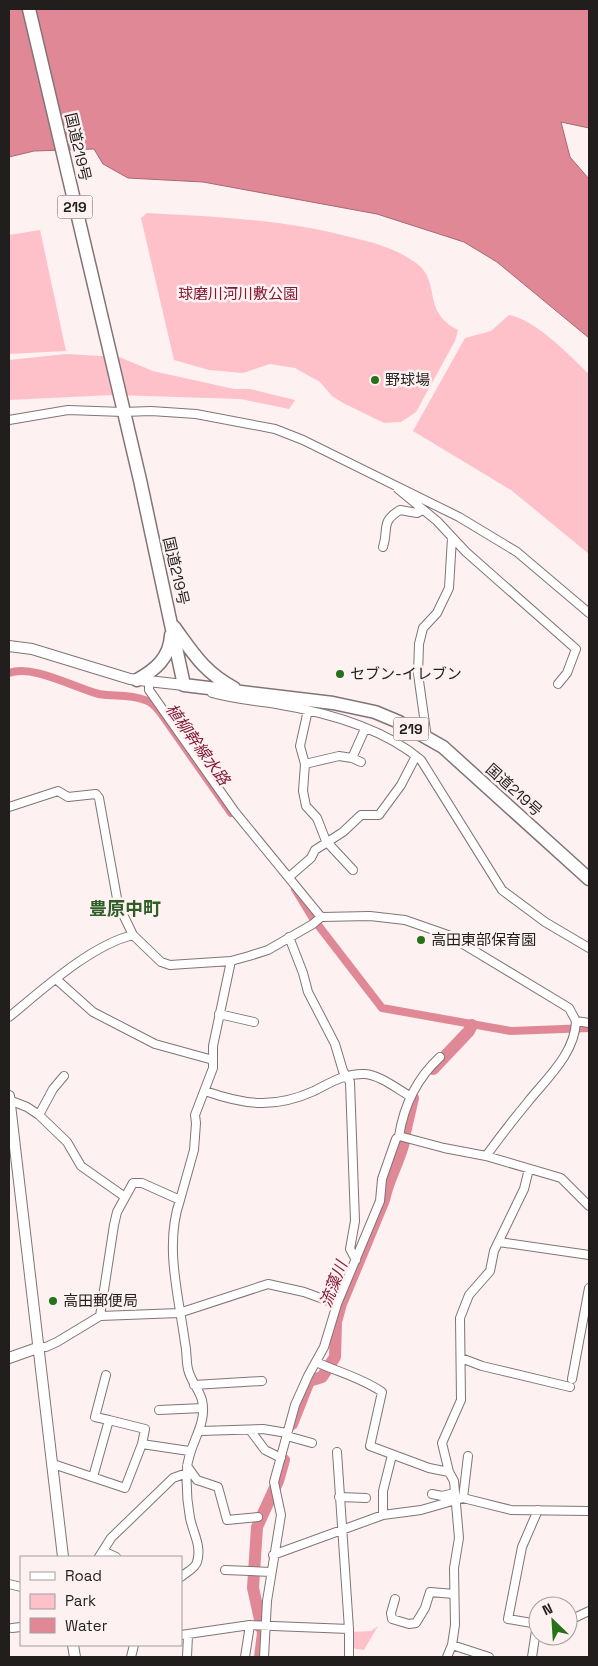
<svg xmlns="http://www.w3.org/2000/svg" width="598" height="1666" font-family="'Space Grotesk','Noto Sans JP',sans-serif">
<rect width="100%" height="100%" fill="#fdf1f2"/>
<path fill="#fec1c9" d="M 147,213 C 215,217 283,219 350,237 C 372,242 394,248 413,261 C 444,280 419,310 458,330 L 455,341 L 416,412 L 401,422 L 384,423 L 343,403 L 332,396 L 320,382 L 295,368 L 270,364 L 243,373 L 209,370 L 174,360 L 141,218 Z
M 40,230 L 66,351 L 9,354 L 9,235 Z
M 509,315 C 535,319 570,356 589,374 L 589,554 L 511,490 L 413,431 L 465,338 L 491,331 Z
M 66,354 L 119,357 L 153,371 L 234,389 L 250,389 L 295,400 L 289,409 L 241,399 L 113,395 L 9,400 L 9,360 Z
M 378,1626 L 364,1650 L 356,1649 L 351,1646 L 350,1632 L 371,1631 Z"/>
<path fill="#e18896" stroke="#a86872" d="M 9,9 L 589,9 L 589,128 L 561,122 L 570,157 L 589,179 L 589,338 L 497,262 L 464,242 L 377,214 L 203,182 L 128,178 L 103,164 L 94,149 L 34,151 L 9,157 Z"/>
<g fill="none" stroke-linecap="round" stroke-linejoin="round">
<path stroke="#e18896" stroke-width="8" d="M 9,673 C 33,664 75,688 99,694 C 115,697 127,693 145,700 C 152,702 156,707 160,712 L 231,813
M 295,889 L 312,917
M 318,925 L 382,1008 L 511,1031 L 589,1028"/>
<path stroke="#e18896" stroke-width="12" d="M 433,1069 L 469,1031 L 472,1025
M 405,1133 L 413,1098
M 292,1424 L 309,1381 L 322,1377 L 335,1357 L 336,1322 L 341,1304 L 384,1200 C 388,1180 399,1162 404,1142
M 260,1657 L 263,1633 L 253,1588 L 257,1527 L 278,1481 L 284,1460"/>
<defs>
<path id="minor" d="M 9,420 L 68,410 L 123,412 L 151,411 L 196,414 L 275,429 L 303,440 L 459,517 L 517,552 L 589,613
M 398,489 L 437,521 L 466,552 L 576,649 L 567,673 L 558,684
M 383,547 C 389,529 380,522 400,510 L 417,513 L 423,510
M 149,682 L 149,690 L 235,812 L 321,917 L 370,916 L 405,920 L 448,935 L 569,1008 L 576,1021 C 575,1054 546,1079 527,1103 C 513,1120 499,1138 486,1156
M 212,693 C 233,699 255,701 276,704 C 325,712 382,727 421,760 L 502,890 L 545,922 L 589,948
M 308,710 L 300,746 L 305,764 L 303,791 L 306,806 L 317,818 L 326,841 L 353,870
M 427,738 L 418,674 L 419,644 L 423,628 L 437,613 L 449,588 L 452,538
M 361,762 L 352,758 L 365,729
M 305,764 L 339,756 L 352,758
M 9,807 L 58,791 L 68,797 L 96,794 L 99,798 L 118,904 L 133,935 L 161,962 L 170,965 L 231,961 L 249,956 L 268,950 L 313,924 L 321,917
M 289,877 L 311,858 L 315,850 L 343,832 L 361,815 L 379,815 L 401,785 L 416,756
M 289,937 L 303,973 L 308,992 L 335,1044 L 343,1071 L 350,1082 L 355,1221 L 350,1249 L 356,1260
M 56,979 L 93,1012 L 155,1044 L 213,1060
M 219,1014 L 254,1022
M 9,1017 C 42,990 91,945 133,935
M 576,1021 L 589,1023
M 205,1091 C 245,1105 274,1109 314,1091 C 330,1083 345,1073 365,1074 C 380,1075 397,1089 410,1096
M 9,1100 L 27,1107 L 39,1115 L 67,1142 L 81,1166 L 125,1197
M 39,1115 L 53,1089 L 64,1076
M 399,1136 C 404,1105 416,1079 440,1057
M 180,1200 C 164,1246 179,1297 185,1343 C 187,1351 186,1361 188,1369 C 190,1380 199,1389 202,1400 C 208,1426 188,1444 187,1469 C 186,1485 187,1502 190,1518 C 193,1533 202,1546 197,1562 C 195,1569 186,1572 181,1577
M 499,1242 L 589,1255
M 100,1316 L 114,1225 L 117,1212 L 133,1183 L 142,1183 L 180,1200 L 194,1150 L 196,1123 L 195,1115 L 213,1068 L 213,1046 L 231,961
M 40,1347 L 46,1347 L 57,1342 L 100,1316 L 179,1313 L 268,1284 L 304,1292 L 337,1304
M 461,1358 L 482,1366 L 570,1387
M 316,1362 C 338,1372 362,1378 382,1392 L 370,1446 L 429,1468 L 449,1472
M 106,1375 L 95,1417 L 109,1420
M 572,1379 L 589,1288
M 194,1385 L 262,1381
M 159,1410 L 203,1408
M 250,1430 L 265,1450 L 281,1458
M 201,1431 L 263,1429 L 287,1433
M 287,1436 L 312,1443
M 337,1452 L 349,1629 L 349,1657
M 53,1464 L 125,1488 L 142,1444 L 189,1451
M 187,1466 L 197,1480 L 218,1487 L 227,1520 L 258,1517
M 93,1477 L 109,1420 L 145,1429 L 142,1444
M 432,1494 L 442,1496 L 454,1493
M 339,1497 L 366,1498
M 463,1498 L 468,1456
M 383,1515 L 383,1491 L 392,1455
M 103,1551 L 116,1557
M 273,1555 L 383,1515 L 421,1510 L 463,1498 L 511,1510 L 589,1511
M 99,1557 L 111,1538 L 173,1478 L 187,1473
M 225,1570 L 271,1572
M 9,1584 L 21,1587
M 395,1599 L 391,1613 L 392,1619 L 409,1624 L 416,1623 L 425,1608 L 430,1592 L 454,1594
M 568,1621 L 589,1611
M 538,1624 L 508,1619 L 522,1547 L 538,1510
M 12,1628 L 21,1627
M 181,1635 L 250,1625 L 349,1629
M 452,1645 L 489,1657
M 131,1657 L 134,1645
M 187,1657 L 188,1635
M 245,1657 L 250,1625
M 264,1657 L 267,1601 L 281,1515 L 274,1482 L 295,1405 L 308,1376 L 324,1347 L 337,1304 L 380,1201 L 382,1179 L 396,1139 L 399,1136 L 444,1148 L 486,1156 L 561,1178 L 589,1206
M 447,1657 L 452,1645 L 455,1625 L 454,1568 L 459,1538 L 454,1481 L 449,1472 L 442,1443 L 461,1400 L 460,1318 L 469,1295 L 490,1271 L 494,1251 L 524,1189 L 529,1169
M 532,1657 L 537,1624"/>
<path id="tertiary" d="M 9,646 L 32,649 L 130,679 L 184,685
M 9,1096 L 63,1557
M 9,1358 L 40,1347
M 73,1645 L 75,1657"/>
<path id="trunk" d="M 29,9 L 140,480 L 184,685 L 333,703 L 375,712 L 399,722 L 443,747 L 589,879
M 174,627 C 193,653 204,672 234,688
M 137,680 C 155,670 170,658 171,635"/>
</defs>
<use href="#minor" stroke="#817475" stroke-width="10"/>
<use href="#tertiary" stroke="#817475" stroke-width="12"/>
<use href="#trunk" stroke="#817475" stroke-width="15"/>
<use href="#minor" stroke="#fff" stroke-width="8"/>
<use href="#tertiary" stroke="#fff" stroke-width="10"/>
<use href="#trunk" stroke="#fff" stroke-width="12"/>
</g>
<g fill="#267218" stroke="#fdf1f2" stroke-width="2">
<circle cx="375" cy="380" r="5"/>
<circle cx="340" cy="674" r="5"/>
<circle cx="421" cy="940" r="5"/>
<circle cx="53" cy="1301" r="5"/>
</g>
<g text-anchor="middle" stroke-width="5" stroke-linejoin="round" paint-order="stroke">
<g fill="#fdf1f2" stroke="#645d5e" stroke-width="1">
<rect x="57.5" y="195.5" width="35" height="23" rx="4"/>
<rect x="393.5" y="717.5" width="35" height="23" rx="4"/>
</g>
<g font-size="14" font-weight="bold" fill="#231e1e">
<text x="75" y="212">219</text>
<text x="411" y="734">219</text>
</g>
<g font-size="15" fill="#231e1e" stroke="#fdf1f2">
<text transform="translate(78 147) rotate(77)" y="5">国道219号</text>
<text transform="translate(176 571) rotate(77)" y="5">国道219号</text>
<text transform="translate(514 790) rotate(42)" y="5">国道219号</text>
</g>
<g font-size="15" fill="#811836" stroke="#fdf1f2">
<text x="238" y="299">球磨川河川敷公園</text>
</g>
<g font-size="15" fill="#231e1e" stroke="#fdf1f2" text-anchor="start">
<text x="385" y="385">野球場</text>
<text x="350" y="679">セブン-イレブン</text>
<text x="431" y="945">高田東部保育園</text>
<text x="63" y="1306">高田郵便局</text>
</g>
<g font-size="16" font-style="italic" fill="#831a38" stroke="#fdf1f2">
<text transform="translate(198 744) rotate(54)" y="6">植柳幹線水路</text>
<text transform="translate(333 1284) rotate(-69)" y="6">流藻川</text>
</g>
<g font-size="18" font-weight="bold" fill="#2e5e26" stroke="#fdf1f2">
<text x="125" y="915">豊原中町</text>
</g>
</g>
<rect width="598" height="1666" fill="none" stroke="#231e1e" stroke-width="20"/>
<rect x="20" y="1556" width="162" height="90" fill="#fdf1f2" stroke="#a69d9d"/>
<rect x="30" y="1572" width="25" height="8" fill="#ffffff" stroke="#a69d9d"/>
<text x="65" y="1581" font-size="15" fill="#231e1e">Road</text>
<rect x="30" y="1594" width="25" height="15" fill="#fec1c9" stroke="#a69d9d"/>
<text x="65" y="1606" font-size="15" fill="#231e1e">Park</text>
<rect x="30" y="1618" width="25" height="15" fill="#e18896" stroke="#a69d9d"/>
<text x="65" y="1631" font-size="15" fill="#231e1e">Water</text>
<g transform="translate(553 1621) rotate(335)"><circle r="24" fill="#fdf1f2" stroke="#a69d9d"/>
<path d="M0-4L9 19L0 12L-9 19Z" fill="#267218"/>
<text y="-8" font-size="14" font-weight="bold" text-anchor="middle" fill="#231e1e">N</text>
</g>
</svg>
